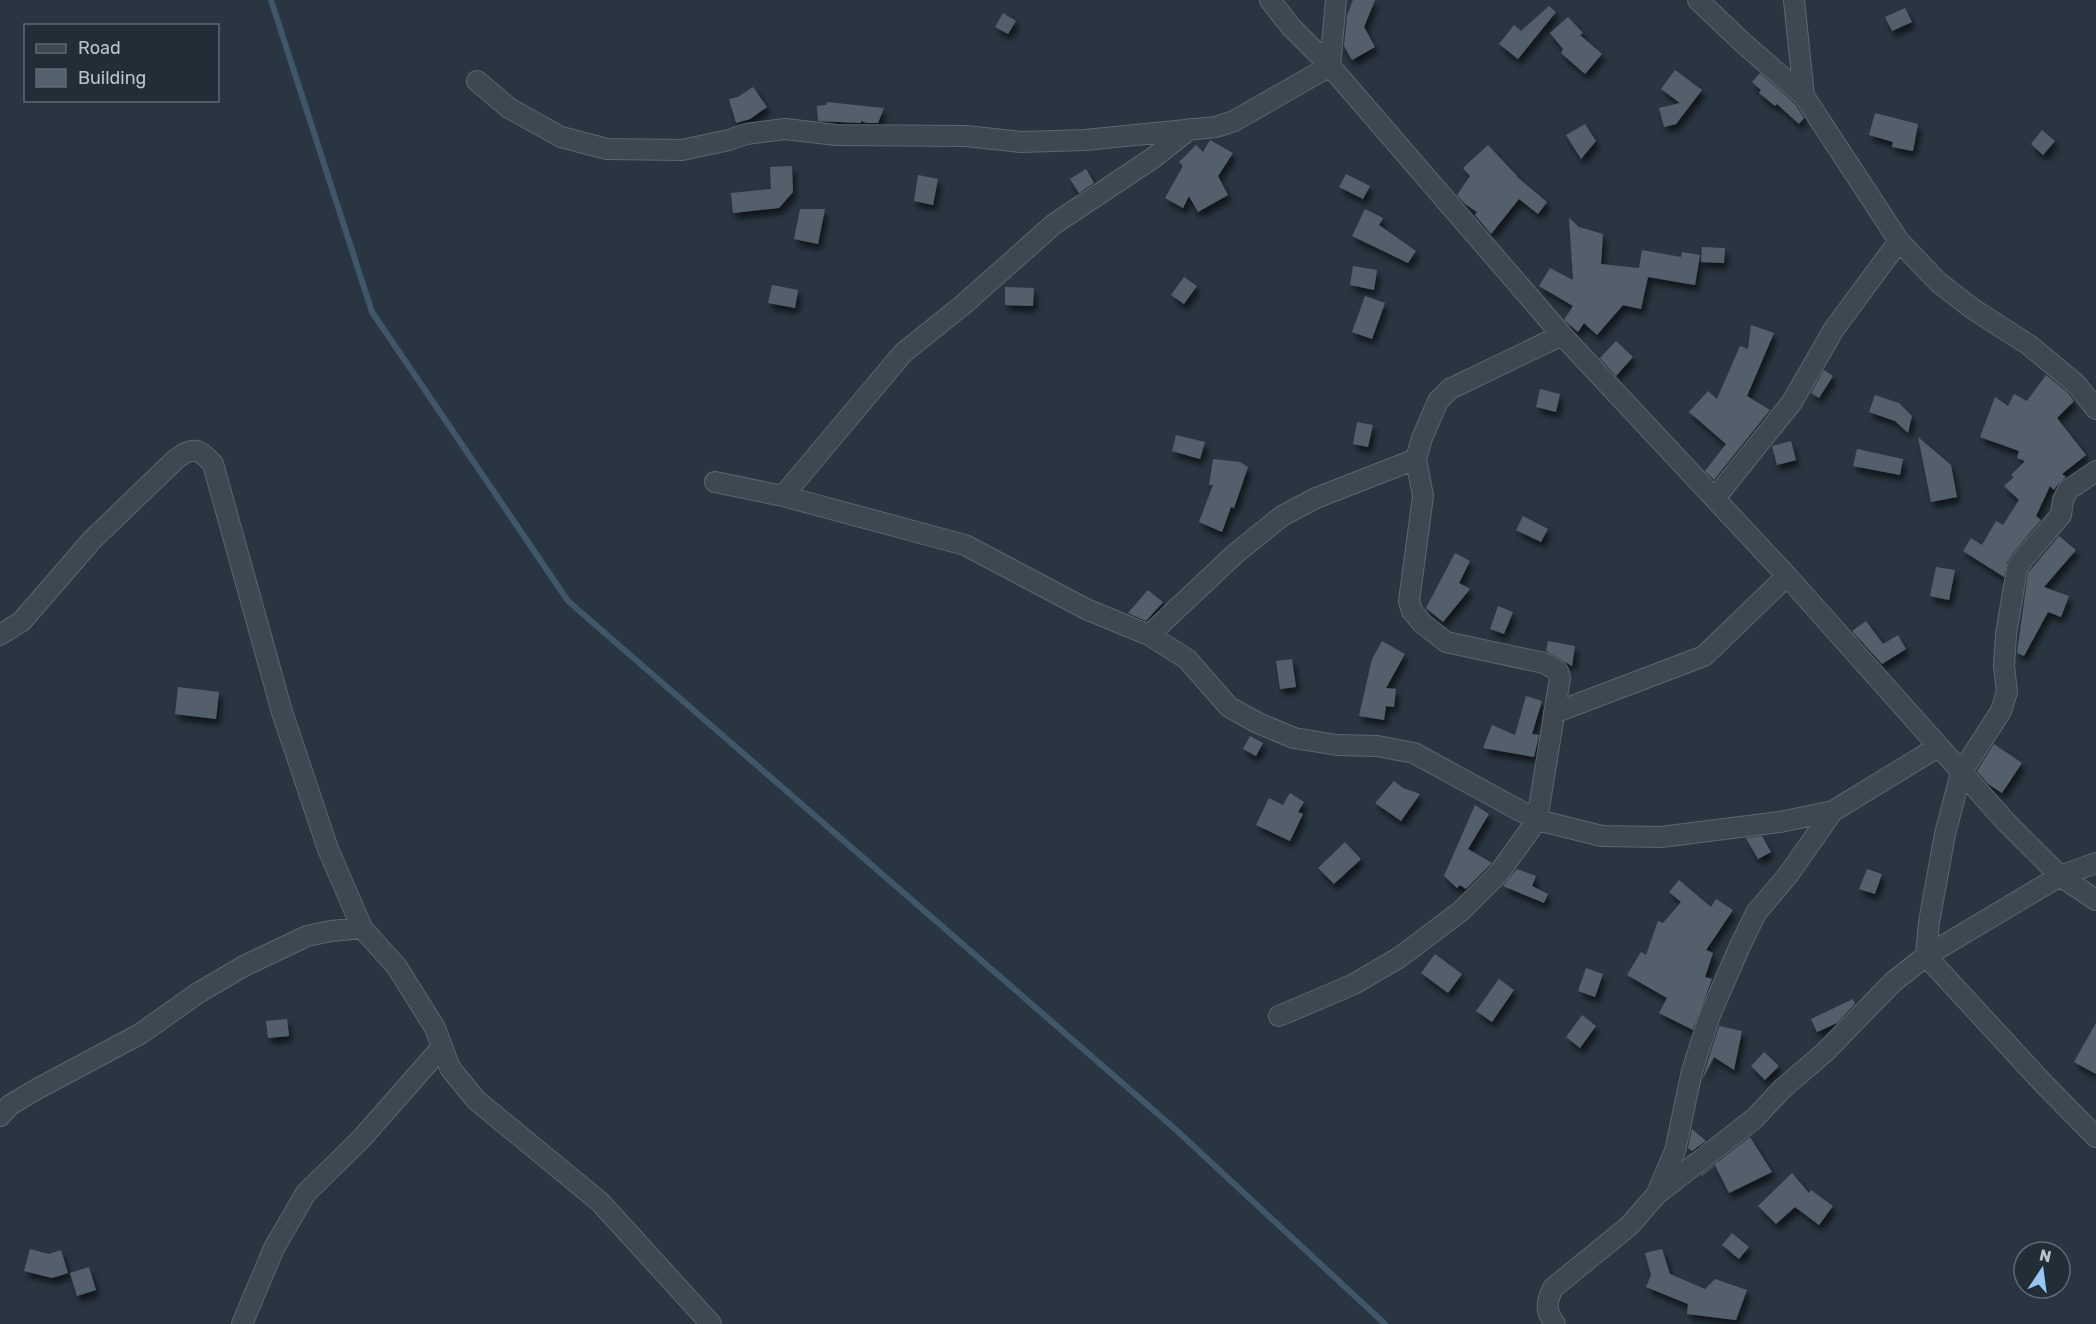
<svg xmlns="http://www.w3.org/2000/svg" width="2096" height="1324" font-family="Rubik,sans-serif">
<defs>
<filter id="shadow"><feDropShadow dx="3.5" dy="6" stdDeviation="3" flood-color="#0009"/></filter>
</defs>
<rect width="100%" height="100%" fill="#293641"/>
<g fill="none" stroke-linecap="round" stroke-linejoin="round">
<path stroke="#405669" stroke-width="6" d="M 271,0 L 372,312 L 568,601 L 1174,1128 L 1385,1324"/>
</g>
<path fill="#52616c" filter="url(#shadow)" d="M 1353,0 L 1375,0 L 1364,27 L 1375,47 L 1352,60 L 1344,46 L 1347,16 Z
M 1549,6 L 1556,12 L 1518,59 L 1499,44 L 1514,25 L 1521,31 Z
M 1905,8 L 1912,22 L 1892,31 L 1885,17 Z
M 1003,13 L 1016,21 L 1008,34 L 995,27 Z
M 1568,17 L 1583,33 L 1580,35 L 1602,54 L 1585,74 L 1561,53 L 1563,49 L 1550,33 Z
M 1675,70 L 1702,90 L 1676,124 L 1664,127 L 1659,108 L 1680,103 L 1661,89 Z
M 1760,73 L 1795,104 L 1804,118 L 1799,124 L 1777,104 L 1775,106 L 1759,93 L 1761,90 L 1752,82 Z
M 753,87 L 767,107 L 750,119 L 736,123 L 729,99 L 738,97 Z
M 827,102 L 855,105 L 884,108 L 878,123 L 867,123 L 861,121 L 861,123 L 818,121 L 817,106 L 826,105 Z
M 1875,113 L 1918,124 L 1913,151 L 1892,147 L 1893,142 L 1869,135 Z
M 1585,124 L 1596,141 L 1581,159 L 1566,135 Z
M 2042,130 L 2055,141 L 2043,155 L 2031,144 Z
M 1210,140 L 1233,153 L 1218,176 L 1228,195 L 1198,212 L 1189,196 L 1183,208 L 1165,198 L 1183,166 L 1179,162 L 1196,145 L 1203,152 Z
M 1488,145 L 1518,177 L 1516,176 L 1547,202 L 1538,214 L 1519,199 L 1491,234 L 1475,215 L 1477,212 L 1465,204 L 1457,195 L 1470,176 L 1463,168 Z
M 792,166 L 793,192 L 779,208 L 733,213 L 731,193 L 771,189 L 770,167 Z
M 1086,169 L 1094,183 L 1079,193 L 1070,179 Z
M 1346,174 L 1370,186 L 1363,199 L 1339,187 Z
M 918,175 L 938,179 L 933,205 L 914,201 Z
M 800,209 L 825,209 L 818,244 L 794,239 Z
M 1365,209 L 1383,218 L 1379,225 L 1416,251 L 1408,263 L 1352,236 Z
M 1569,218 L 1579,227 L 1603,234 L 1601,264 L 1639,268 L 1642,250 L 1681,257 L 1682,252 L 1700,255 L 1695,285 L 1648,277 L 1641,309 L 1623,305 L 1597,335 L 1584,323 L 1578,332 L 1564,320 L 1573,306 L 1539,286 L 1550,268 L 1573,280 Z
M 1702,247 L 1725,248 L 1724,263 L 1701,262 Z
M 1353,266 L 1377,270 L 1374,290 L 1350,285 Z
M 1184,277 L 1197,286 L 1184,304 L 1171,295 Z
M 772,285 L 798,290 L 795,308 L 768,303 Z
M 1005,287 L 1034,288 L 1033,306 L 1005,305 Z
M 1365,296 L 1385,303 L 1372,339 L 1352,332 Z
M 1751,325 L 1774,333 L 1747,396 L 1770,410 L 1714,480 L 1705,471 L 1726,444 L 1689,412 L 1708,391 L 1717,399 L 1740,346 L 1748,349 Z
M 1616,341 L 1633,357 L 1616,376 L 1600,358 Z
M 1824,370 L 1833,376 L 1819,398 L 1811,393 Z
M 2046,375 L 2067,392 L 2074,401 L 2057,418 L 2086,455 L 2062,474 L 2066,477 L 2058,484 L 2054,490 L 2050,486 L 2036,516 L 2041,520 L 2013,553 L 2007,563 L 2004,577 L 1963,551 L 1971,538 L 1982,545 L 1996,521 L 2003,525 L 2019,500 L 2004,486 L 2014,477 L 2011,475 L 2025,461 L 2017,458 L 2019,451 L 1980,437 L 1995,397 L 2008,406 L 2014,394 L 2027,401 Z
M 1540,389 L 1560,394 L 1556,412 L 1536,407 Z
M 1875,395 L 1899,403 L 1912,416 L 1908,433 L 1895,421 L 1869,412 Z
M 1357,422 L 1373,425 L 1368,447 L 1353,444 Z
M 1176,435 L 1205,442 L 1200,459 L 1172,451 Z
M 1918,437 L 1951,465 L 1957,497 L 1931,502 Z
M 1791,441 L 1796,460 L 1777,465 L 1772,446 Z
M 1857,449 L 1903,459 L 1900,475 L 1853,466 Z
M 1213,459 L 1240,462 L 1248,467 L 1234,508 L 1231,507 L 1222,532 L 1199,522 L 1213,485 L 1209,485 Z
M 1523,516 L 1548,529 L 1541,542 L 1516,530 Z
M 2059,536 L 2076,550 L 2044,587 L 2069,596 L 2061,617 L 2048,612 L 2024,656 L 2017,653 L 2028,573 Z
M 1455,553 L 1470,561 L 1459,583 L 1470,589 L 1443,622 L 1426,608 Z
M 1936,567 L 1955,570 L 1949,600 L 1930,596 Z
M 1148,590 L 1163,602 L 1146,621 L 1128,613 Z
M 1498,606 L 1513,612 L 1504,634 L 1490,629 Z
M 1866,621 L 1883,644 L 1898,635 L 1906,649 L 1882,664 L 1852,631 Z
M 1382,641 L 1405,654 L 1386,688 L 1396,689 L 1394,707 L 1386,706 L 1384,720 L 1359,716 L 1372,659 Z
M 1548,641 L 1575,646 L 1572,666 L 1546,651 Z
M 1292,659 L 1296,687 L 1280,689 L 1276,661 Z
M 178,687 L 219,692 L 216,719 L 175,714 Z
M 1526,696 L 1542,701 L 1532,734 L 1539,735 L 1534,757 L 1483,748 L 1492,725 L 1515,735 Z
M 1250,736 L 1263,743 L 1256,756 L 1243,749 Z
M 1994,744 L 2022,763 L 2002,793 L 1988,784 L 1977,771 Z
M 1394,781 L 1403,788 L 1420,794 L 1401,821 L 1375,803 Z
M 1290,793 L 1304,802 L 1298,812 L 1303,814 L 1290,841 L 1256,825 L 1269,798 L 1283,805 Z
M 1475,805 L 1489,814 L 1468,849 L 1492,863 L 1466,889 L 1460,885 L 1457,888 L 1444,876 Z
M 1762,836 L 1771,852 L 1758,859 L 1746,838 Z
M 1345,842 L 1361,859 L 1334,884 L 1318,868 Z
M 1517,869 L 1536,876 L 1532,886 L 1548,894 L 1544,903 L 1503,886 Z
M 1867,869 L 1882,874 L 1875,894 L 1859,889 Z
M 1679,880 L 1711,907 L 1716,899 L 1733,910 L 1706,950 L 1713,953 L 1705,977 L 1712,979 L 1693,1030 L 1659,1013 L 1667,998 L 1627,975 L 1641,952 L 1646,955 L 1658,921 L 1663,923 L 1681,902 L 1669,892 Z
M 1435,954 L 1462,974 L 1448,993 L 1421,973 Z
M 1586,968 L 1603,974 L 1595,997 L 1578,991 Z
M 1499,979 L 1514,990 L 1492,1022 L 1476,1011 Z
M 1853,999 L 1855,1004 L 1837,1023 L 1817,1032 L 1811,1019 Z
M 1582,1015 L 1596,1026 L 1580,1048 L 1566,1037 Z
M 287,1019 L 289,1036 L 268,1038 L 266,1021 Z
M 1721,1020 L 1719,1026 L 1742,1031 L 1734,1070 L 1714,1057 L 1702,1080 Z
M 2096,1023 L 2096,1074 L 2074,1062 Z
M 1764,1052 L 1779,1066 L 1765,1080 L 1751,1066 Z
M 1692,1129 L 1706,1141 L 1692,1151 L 1688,1148 Z
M 1750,1137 L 1772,1172 L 1729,1193 L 1715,1165 L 1702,1176 L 1701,1175 Z
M 1792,1173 L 1809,1193 L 1811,1190 L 1833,1206 L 1819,1225 L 1795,1207 L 1776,1224 L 1758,1206 Z
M 1732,1233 L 1749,1247 L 1739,1259 L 1722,1245 Z
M 30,1249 L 49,1254 L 61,1250 L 68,1273 L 52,1278 L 24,1271 Z
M 1662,1249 L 1670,1274 L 1705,1289 L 1715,1279 L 1747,1290 L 1736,1320 L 1687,1314 L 1688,1304 L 1646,1287 L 1651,1275 L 1645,1253 Z
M 89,1267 L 96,1290 L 77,1296 L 70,1273 Z"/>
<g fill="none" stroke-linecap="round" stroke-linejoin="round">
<defs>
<path id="street" d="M 1270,0 L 1291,27 L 1330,66 L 1562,335 L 1787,576 L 2006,822 L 2060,876 L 2096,900
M 1698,0 L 1741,41 L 1804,96 L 1899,241 L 1938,282 L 1973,309 L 2029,345 L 2076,384 L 2096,409
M 1794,0 L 1804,96
M 477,81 L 509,108 L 561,137 L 607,149 L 682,150 L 729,140 L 746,134 L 785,129 L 836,135 L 966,136 L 1021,142 L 1085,140 L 1216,127 L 1234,121 L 1330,66 L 1336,0
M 2096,471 L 2068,490 L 2063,500 L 2061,515 L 2023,559 L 2017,569 L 2006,634 L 2004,666 L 2007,692 L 2001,711 L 1961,773 L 1945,834 L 1929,922 L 1926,956 L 2042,1082 L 2096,1137
M 715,482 L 783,496 L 965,545 L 1086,609 L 1149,635 L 1187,659 L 1229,707 L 1258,723 L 1294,738 L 1337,745 L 1377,746 L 1414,753 L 1537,820 L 1602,836 L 1661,837 L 1780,822 L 1833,811 L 1938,747
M 783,496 L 903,353 L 964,304 L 1054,224 L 1153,158 L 1190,129
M 1715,498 L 1792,402 L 1834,329 L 1899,241
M 0,635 L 22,621 L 92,540 L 175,460 C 192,446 199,448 213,464 L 282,712 L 328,849 L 362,928 L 397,967 L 435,1028 L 450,1068 L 476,1100 L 600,1202 L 711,1324
M 1149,635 L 1235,554 L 1282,516 L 1316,498 L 1416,459
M 1554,713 L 1704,656 L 1787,576
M 1279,1016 L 1354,984 L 1400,957 L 1461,911 L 1499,873 L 1537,820 L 1560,678 L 1558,671 L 1544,663 L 1446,642 L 1422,623 L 1412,611 L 1409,601 L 1423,496 L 1416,459 L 1422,438 L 1438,401 L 1450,389 L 1562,335
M 0,1116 L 10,1105 L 37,1089 L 140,1034 L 198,993 L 244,966 L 307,936 L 331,931 L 362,928
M 1658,1191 L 1675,1151 L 1692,1071 L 1710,1015 L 1740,946 L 1756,913 L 1788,875 L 1833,811
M 242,1324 L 274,1248 L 306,1193 L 361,1139 L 442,1047
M 1555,1324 C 1545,1311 1546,1303 1553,1288 L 1629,1226 L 1657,1194 L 1755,1118 L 1782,1089 L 1825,1052 L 1893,982 L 1926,956 L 2060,876 L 2096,863"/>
</defs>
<use href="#street" stroke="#5b666e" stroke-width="22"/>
<use href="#street" stroke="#3d4851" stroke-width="20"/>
</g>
<rect x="24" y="24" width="195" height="78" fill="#212d37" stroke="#5e6972" stroke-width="1.5"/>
<rect x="36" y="44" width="30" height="9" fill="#3d4851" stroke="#5e6972" stroke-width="1.5"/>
<text x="78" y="54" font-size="18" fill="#bac3cb">Road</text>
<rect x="36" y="69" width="30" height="18" fill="#52616c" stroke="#5e6972" stroke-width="1.5"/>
<text x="78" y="84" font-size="18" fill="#bac3cb">Building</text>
<g transform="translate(2042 1270) rotate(13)"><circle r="28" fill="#212d37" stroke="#5e6972" stroke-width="1.5"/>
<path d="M0-4.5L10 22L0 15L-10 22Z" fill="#98c6f2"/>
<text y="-9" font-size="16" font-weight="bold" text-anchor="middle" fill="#bac3cb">N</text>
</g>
</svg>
